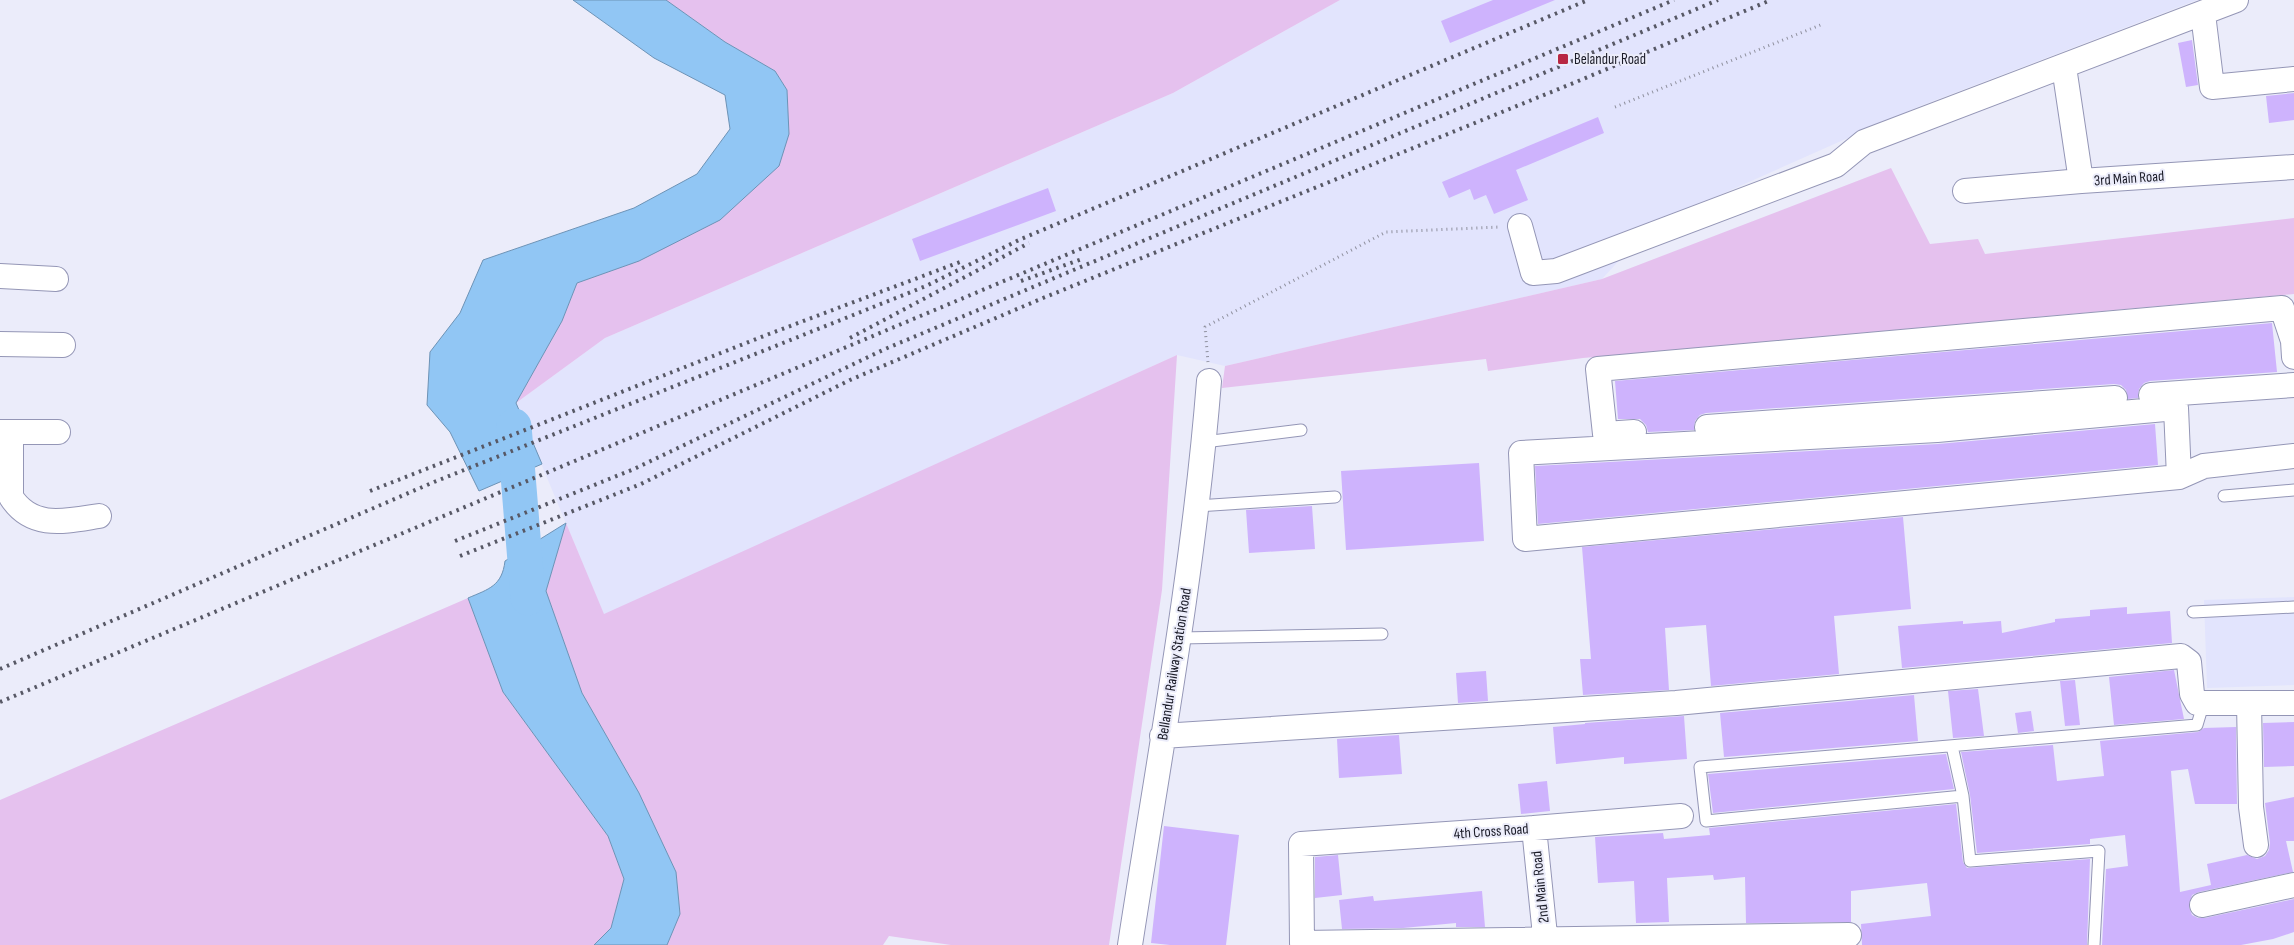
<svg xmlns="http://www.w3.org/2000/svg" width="2294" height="945" font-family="'Sofia Sans Condensed',sans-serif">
<rect width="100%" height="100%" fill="#ebecfa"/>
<path fill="#e2e4fd" d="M 1340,0 L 2197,0 L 1920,106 L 1652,225 L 1602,279 L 1225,366 L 1177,355 L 604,615 L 516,403 L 605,338 L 1173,93 Z
M 2294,597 L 2294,685 L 2207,688 L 2204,600 Z"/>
<path fill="#e5c1ee" d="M 666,0 L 1340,0 L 1173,93 L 605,338 L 516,403 L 562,321 L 577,283 L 639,261 L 789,134 L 787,90 L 775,71 L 725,42 Z
M 1891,168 L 1930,244 L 1978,239 L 1985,254 L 2294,218 L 2294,294 L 1583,358 L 1488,371 L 1486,359 L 1222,388 L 1225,366 L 1602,279 Z
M 1177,355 L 1162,590 L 1109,945 L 951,945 L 889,936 L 883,945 L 667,945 L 680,914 L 676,872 L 639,793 L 582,693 L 546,591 L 566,523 L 604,614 Z
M 468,598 L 503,692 L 608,836 L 624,879 L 611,928 L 594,945 L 0,945 L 0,800 Z"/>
<path fill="#91c6f4" stroke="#6d93b6" d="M 573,0 L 666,0 L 725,42 L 775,71 L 787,90 L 789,134 L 779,166 L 720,220 L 639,261 L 577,283 L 562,321 L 516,403 L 542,464 L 479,491 L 450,432 L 427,405 L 430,352 L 460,313 L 483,260 L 634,208 L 697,174 L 730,129 L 725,95 L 654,58 Z
M 566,523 L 546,591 L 582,693 L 639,793 L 676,872 L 680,914 L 667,945 L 594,945 L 611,928 L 624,879 L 608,836 L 503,692 L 468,598 C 489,589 502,586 505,561 Z"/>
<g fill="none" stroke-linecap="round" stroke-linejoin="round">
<path stroke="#91c6f4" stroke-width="35" d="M 514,426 L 528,598"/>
</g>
<path fill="#ceb3fd" d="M 1493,0 L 1555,0 L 1450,43 L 1441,21 Z
M 2192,40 L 2198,85 L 2186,87 L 2178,43 Z
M 2294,93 L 2294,120 L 2269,123 L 2266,96 Z
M 1598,117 L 1604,133 L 1516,170 L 1528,200 L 1494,214 L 1486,195 L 1474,200 L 1470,189 L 1449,198 L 1442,182 Z
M 1048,188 L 1056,211 L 920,261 L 912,239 Z
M 2272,323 L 2277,372 L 2150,381 L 2144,383 L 2139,389 L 2138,398 L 2128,399 L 2126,390 L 2121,385 L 2114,384 L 1706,413 L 1700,415 L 1695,421 L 1694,430 L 1648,432 L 1646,425 L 1640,419 L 1618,419 L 1615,381 Z
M 2155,424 L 2158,465 L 1538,524 L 1535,466 L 1938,444 Z
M 1479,463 L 1484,541 L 1346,550 L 1341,471 Z
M 1312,506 L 1315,549 L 1249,553 L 1246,510 Z
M 1903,517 L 1911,609 L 1834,616 L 1839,674 L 1711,686 L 1706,625 L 1665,628 L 1669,690 L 1583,695 L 1580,659 L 1591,659 L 1582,547 Z
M 2127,607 L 2127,614 L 2170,611 L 2172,643 L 1902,668 L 1898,626 L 1963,621 L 1963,624 L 2001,621 L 2002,633 L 2055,622 L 2055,619 L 2090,616 L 2090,610 Z
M 2174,670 L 2184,719 L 2114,725 L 2109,677 Z
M 1486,671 L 1488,701 L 1458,703 L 1456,673 Z
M 2075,680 L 2080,725 L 2065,726 L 2060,681 Z
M 1978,689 L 1984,736 L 1953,738 L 1948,691 Z
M 1914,695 L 1918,741 L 1724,757 L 1720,713 Z
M 2031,711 L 2034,731 L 2018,733 L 2015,713 Z
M 1684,716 L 1687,759 L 1624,764 L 1624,757 L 1556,764 L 1553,727 L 1585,724 L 1585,723 Z
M 2294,722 L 2294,766 L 2264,767 L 2263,723 Z
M 2236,727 L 2237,804 L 2195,804 L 2188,769 L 2171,771 L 2180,892 L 2211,885 L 2207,864 L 2247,855 L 2257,859 L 2265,856 L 2269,850 L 2270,843 L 2265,803 L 2294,797 L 2294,841 L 2286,841 L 2293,872 L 2199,892 L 2192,895 L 2189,907 L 2192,915 L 2198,918 L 2205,918 L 2294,899 L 2294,932 L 2273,939 L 2241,945 L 2102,945 L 2106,869 L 2128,866 L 2125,835 L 2090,839 L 2090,844 L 1977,853 L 1970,795 L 1961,752 L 2053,745 L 2057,781 L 2104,776 L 2100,741 L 2198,732 L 2204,728 Z
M 1399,735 L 1402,774 L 1339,778 L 1337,739 Z
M 1946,754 L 1954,789 L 1713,813 L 1708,774 Z
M 1547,781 L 1550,811 L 1521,814 L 1518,784 Z
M 1956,804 L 1963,862 L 1967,868 L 2090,859 L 2087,945 L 1862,945 L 1861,924 L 1931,916 L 1927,883 L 1851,891 L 1851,922 L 1746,923 L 1745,877 L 1714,880 L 1713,875 L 1667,878 L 1669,922 L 1636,923 L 1634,881 L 1598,883 L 1595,837 L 1663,833 L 1664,839 L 1710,835 L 1709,828 Z
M 1164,826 L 1239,835 L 1226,945 L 1170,945 L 1151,943 Z
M 1338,855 L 1342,895 L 1315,898 L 1315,857 Z
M 1482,891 L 1485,927 L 1456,927 L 1456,923 L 1403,928 L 1342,929 L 1339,900 L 1373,896 L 1374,901 Z"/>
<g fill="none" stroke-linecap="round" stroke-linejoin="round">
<defs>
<path id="service" d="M 1204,442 L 1301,430
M 2224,496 L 2294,490
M 1197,506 L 1335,497
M 2193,612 L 2294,607
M 1180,638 L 1382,634
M 1952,746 L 1963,796
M 2094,945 L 2099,851 L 1970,861 L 1963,796 L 1706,821 L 1700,767 L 2197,725 L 2203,705"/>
<path id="minor" d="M 2203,14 L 2212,87 L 2294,79
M 2064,67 L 2081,181
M 1965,191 L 2081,181 L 2294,167
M 1520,226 L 1533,273 L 1556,271 L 1836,165 L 1864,142 L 2236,0
M 0,276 L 56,279
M 0,344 L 63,345
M 2151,395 L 2294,385
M 1707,427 L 2115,398
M 0,432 L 58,432
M 11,432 L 11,497 C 32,530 66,521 99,516
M 1634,432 L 1605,434 L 1598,369 L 2282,308 L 2293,341 L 2294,357
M 2179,477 L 2176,408 L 1937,430 L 1521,453 L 1525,539 L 2179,477 L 2204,466 L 2294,456
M 2249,703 L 2251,807 L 2256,845
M 1162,736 L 1676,703 L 2181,656 L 2189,662 L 2192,694 L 2197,703 L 2294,703
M 1681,816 L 1534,828 L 1301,844 L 1302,943 L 1849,935
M 1534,828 L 1546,945
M 2202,905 L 2294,885
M 1130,945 C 1159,757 1194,571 1209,381"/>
</defs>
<use href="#service" stroke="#9496b6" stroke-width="13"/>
<use href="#minor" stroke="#9496b6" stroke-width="26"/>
<path stroke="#8f909e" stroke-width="3" stroke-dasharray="1 4" stroke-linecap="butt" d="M 1615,107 L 1823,24
M 1208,362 L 1205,327 L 1386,232 L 1500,227"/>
<use href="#service" stroke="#fff" stroke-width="11"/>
<use href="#minor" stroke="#fff" stroke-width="24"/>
<path stroke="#575865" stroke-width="4" stroke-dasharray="2.5 5" stroke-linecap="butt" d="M 1021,281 L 1082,259
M 850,338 L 1029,243
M 370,491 L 769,334 L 960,262
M 455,541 L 634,469 L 885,349 L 1718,0
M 460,556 L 641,484 L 850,380 L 1043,298 L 1576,82 L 1771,0
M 0,669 L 434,482 L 926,286 L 1021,239 L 1588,0
M 0,702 L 1674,0"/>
</g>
<rect fill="#b82743" stroke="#ebecfa" stroke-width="2" x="1557" y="53" width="12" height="12" rx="2.5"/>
<g text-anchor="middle" stroke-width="4" stroke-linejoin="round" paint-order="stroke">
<g font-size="15" fill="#1a1b27" stroke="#ebecfa" text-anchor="start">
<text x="1574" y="64">Belandur Road</text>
</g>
<g font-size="15" fill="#1a1b27" stroke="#ebecfa">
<text transform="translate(2129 178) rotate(-4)" y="5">3rd Main Road</text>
<text transform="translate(1174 664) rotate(-81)" y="5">Bellandur Railway Station Road</text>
<text transform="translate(1491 831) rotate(-4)" y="5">4th Cross Road</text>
<text transform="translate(1540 887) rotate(-96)" y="5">2nd Main Road</text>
</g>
</g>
</svg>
